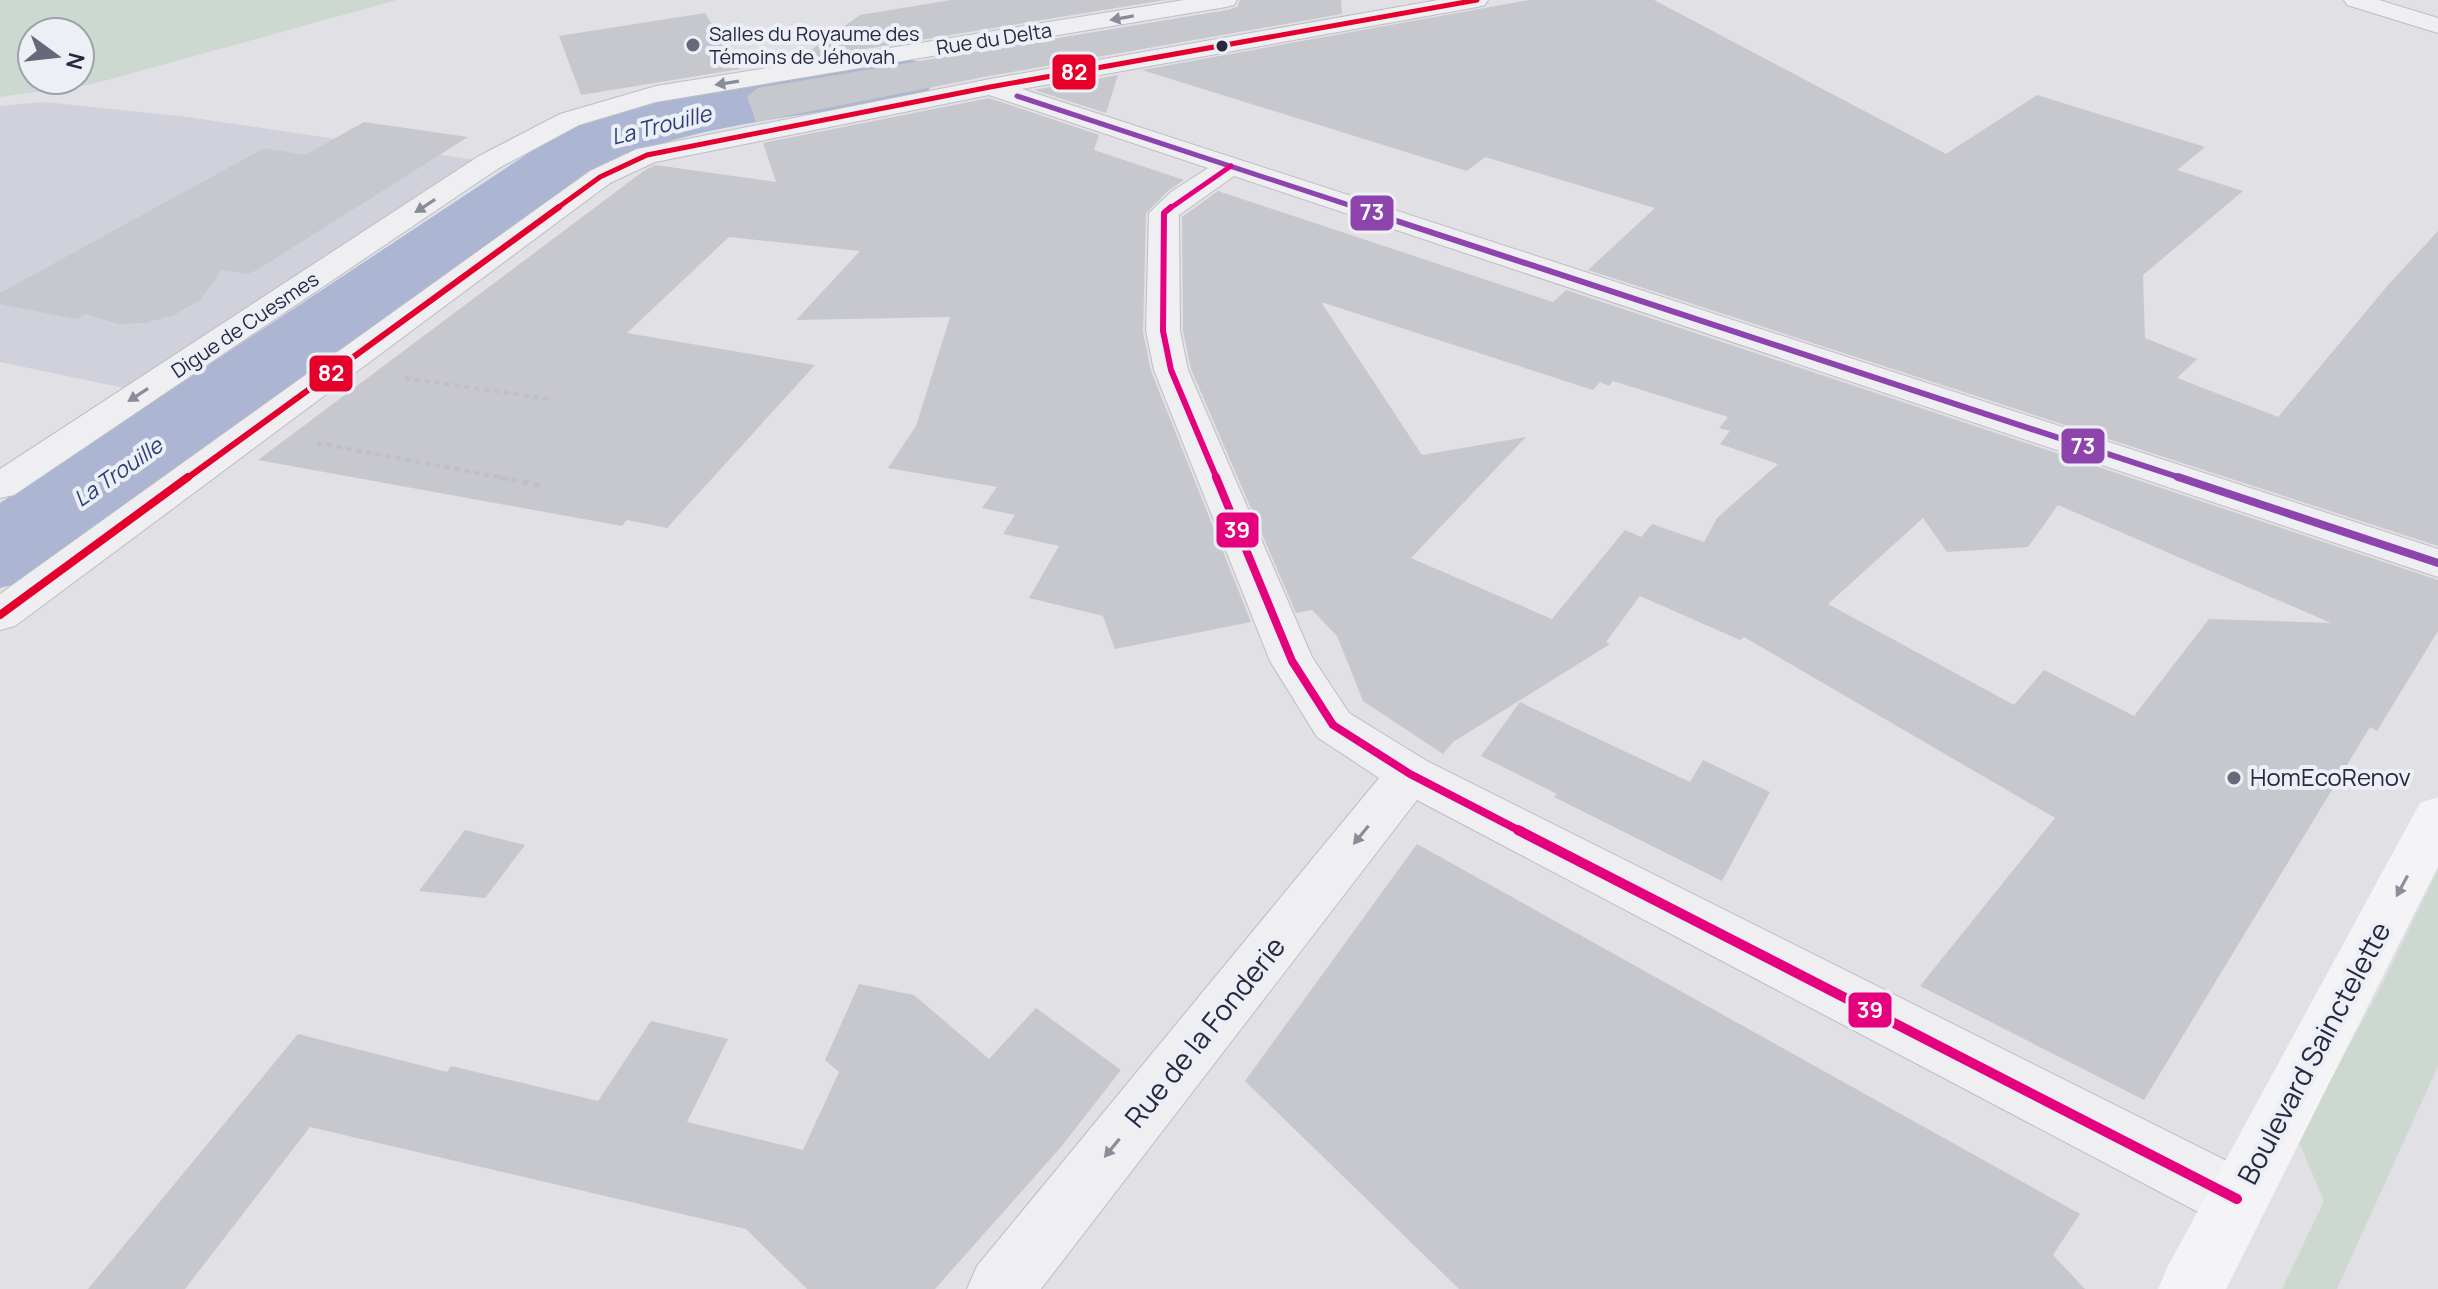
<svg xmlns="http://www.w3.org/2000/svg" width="2438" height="1289" font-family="Manrope,sans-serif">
<rect width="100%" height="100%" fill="#e0e0e5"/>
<path fill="#d0d1db" d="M 44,102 L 188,117 L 489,162 L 143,392 L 0,362 L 0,106 Z"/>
<path fill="#cdd9d0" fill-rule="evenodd" d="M 0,0 L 397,0 L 93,84 L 0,97 ZM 80,32 L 80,80 L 32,80 L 32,32 Z
M 2438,870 L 2438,1066 L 2337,1289 L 2282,1289 L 2324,1201 L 2298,1140 L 2378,992 Z"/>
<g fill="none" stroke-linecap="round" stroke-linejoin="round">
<path fill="#acb6d3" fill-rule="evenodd" d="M 904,58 L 927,64 L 937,78 L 927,92 C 822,118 705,118 606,165 L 38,578 L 0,588 L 0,503 L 556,135 C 661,87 790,77 904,58 Z"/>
</g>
<path fill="#c7c8cd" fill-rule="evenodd" d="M 951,0 L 1165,0 L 797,60 L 860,15 Z
M 1240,0 L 1341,0 L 1342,14 L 989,76 L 756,122 L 747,96 L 758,88 L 1227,10 L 1237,7 Z
M 1529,0 L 1654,0 L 1946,154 L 2037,95 L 2205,147 L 2177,170 L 2243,191 L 2143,275 L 2145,338 L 2197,359 L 2177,378 L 2278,417 L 2388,285 L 2438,231 L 2438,546 L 1588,270 L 1655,208 L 1485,157 L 1467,171 L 1142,70 Z
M 705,13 L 740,69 L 581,95 L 559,36 Z
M 1118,75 L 1106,113 L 1034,90 Z
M 989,98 L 1099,135 L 1094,150 L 1184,180 L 1169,190 L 1146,213 L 1143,332 L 1151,371 L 1251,622 L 1115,649 L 1103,616 L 1029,598 L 1059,546 L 1003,534 L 1015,515 L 982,508 L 997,487 L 888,468 L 916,426 L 950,317 L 796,320 L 860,251 L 729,237 L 627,333 L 815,365 L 667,528 L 627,520 L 622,526 L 258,460 L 645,170 L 655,165 L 776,182 L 763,143 Z
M 364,122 L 468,137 L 257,270 L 247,274 L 222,270 L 200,300 L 174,315 L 145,323 L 118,324 L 85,314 L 76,319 L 0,304 L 0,293 L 264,148 L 305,155 Z
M 1218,191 L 1553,302 L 1566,290 L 2438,580 L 2438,631 L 2377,731 L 2370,727 L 2144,1100 L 1920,986 L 2055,818 L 1744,637 L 1740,640 L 1640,596 L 1606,642 L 1610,644 L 1453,742 L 1443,754 L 1363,701 L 1337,636 L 1312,610 L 1296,613 L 1191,369 L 1183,331 L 1182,217 ZM 1321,302 L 1593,390 L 1600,382 L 1609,386 L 1613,381 L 1728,417 L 1719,428 L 1730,431 L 1720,444 L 1778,464 L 1717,518 L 1704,542 L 1652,524 L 1641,537 L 1625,530 L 1552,619 L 1411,558 L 1526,437 L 1422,455 ZM 2058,505 L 2331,623 L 2209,619 L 2134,716 L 2044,670 L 2014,705 L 1828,604 L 1923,518 L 1947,552 L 2028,547 Z
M 1520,702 L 1690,782 L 1703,760 L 1770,792 L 1722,881 L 1554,797 L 1557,794 L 1481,756 Z
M 465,830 L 525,845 L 485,898 L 419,891 Z
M 1417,844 L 2080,1214 L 2053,1255 L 2085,1289 L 1459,1289 L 1245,1081 Z
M 859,984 L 914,995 L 989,1059 L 1036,1008 L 1121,1070 L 1061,1147 L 935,1289 L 807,1289 L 746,1229 L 310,1127 L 185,1289 L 88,1289 L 298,1034 L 447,1072 L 451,1066 L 598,1101 L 651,1021 L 728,1039 L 687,1122 L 803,1150 L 839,1072 L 825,1060 Z"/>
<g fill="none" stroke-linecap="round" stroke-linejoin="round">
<defs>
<path id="street" d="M 1184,0 L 1237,0 L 1234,5 L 1226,7 L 656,102 L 579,125 L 499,168 L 14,495 L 0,498 L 0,469 L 479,156 L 560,114 L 656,86 Z
M 1438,0 L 1488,0 L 1485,5 L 1477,7 L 1022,89 L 2438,549 L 2438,577 L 1234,176 L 1179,215 L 1180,331 L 1188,370 L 1312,657 L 1349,713 L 1427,761 L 2259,1177 L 2268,1199 L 2259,1221 L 2237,1230 L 2215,1221 L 1417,800 L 1041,1289 L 967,1289 L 977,1266 L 1379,778 L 1317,737 L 1270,661 L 1154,370 L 1146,331 L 1149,213 L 1171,192 L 1208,168 L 989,95 L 655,162 L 610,183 L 15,626 L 0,630 L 0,594 L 590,171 L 637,149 L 990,79 Z
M 2344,0 L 2379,0 L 2438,18 L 2438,33 L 2347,5 Z"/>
</defs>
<use href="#street" stroke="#bdbdc3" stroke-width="2"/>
<path stroke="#bfbfc5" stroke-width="4" stroke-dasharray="5 5" stroke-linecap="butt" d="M 405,378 L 555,400
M 317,443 L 510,479"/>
<path stroke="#bfbfc5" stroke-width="5" stroke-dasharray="6 6" stroke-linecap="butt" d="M 499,477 L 544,486"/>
<use href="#street" fill="#efeff2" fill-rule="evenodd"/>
<path fill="#f4f4f6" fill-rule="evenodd" d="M 2438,797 L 2438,866 L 2226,1289 L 2158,1289 L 2168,1266 L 2420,803 Z"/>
<defs>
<path id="bus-1-far2" d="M 1017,96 L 1361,209"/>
<path id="bus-1-far1" d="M 1354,207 L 2184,479"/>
<path id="bus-1" d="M 2178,477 L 2438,563"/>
<path id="bus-2-far3" d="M 1169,209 L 1231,166"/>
<path id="bus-2-far2" d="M 1171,207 L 1164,213 L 1163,331 L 1171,370 L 1217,479"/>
<path id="bus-2-far1" d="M 1216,477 L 1292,661 L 1333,725 L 1410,774 L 1522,832"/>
<path id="bus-2" d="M 1518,830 L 2237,1199"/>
<path id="bus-3-far2" d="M 556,209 L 600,177 L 647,155 L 990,87 L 1477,0"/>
<path id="bus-3-far1" d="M 186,479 L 559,207"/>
<path id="bus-3" d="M 0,615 L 188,477"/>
</defs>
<use href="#bus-1-far2" stroke="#edeff6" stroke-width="9"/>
<use href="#bus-1-far1" stroke="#edeff6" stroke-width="11"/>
<use href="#bus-1" stroke="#edeff6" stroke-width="14"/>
<use href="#bus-2-far3" stroke="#edeff6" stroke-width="9"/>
<use href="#bus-2-far2" stroke="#edeff6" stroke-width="11"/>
<use href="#bus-2-far1" stroke="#edeff6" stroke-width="14"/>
<use href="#bus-2" stroke="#edeff6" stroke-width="16"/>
<use href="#bus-3-far2" stroke="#edeff6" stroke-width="9"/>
<use href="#bus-3-far1" stroke="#edeff6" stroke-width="11"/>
<use href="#bus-3" stroke="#edeff6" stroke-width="14"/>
<use href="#bus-1-far2" stroke="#8e44ad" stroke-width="5"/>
<use href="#bus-1-far1" stroke="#8e44ad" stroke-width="6"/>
<use href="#bus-1" stroke="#8e44ad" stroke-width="8"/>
<use href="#bus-2-far3" stroke="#e5007d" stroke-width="5"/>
<use href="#bus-2-far2" stroke="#e5007d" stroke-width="6"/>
<use href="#bus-2-far1" stroke="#e5007d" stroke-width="8"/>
<use href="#bus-2" stroke="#e5007d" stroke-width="10"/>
<use href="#bus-3-far2" stroke="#e4002b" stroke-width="5"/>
<use href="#bus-3-far1" stroke="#e4002b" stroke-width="6"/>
<use href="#bus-3" stroke="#e4002b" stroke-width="8"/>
</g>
<defs><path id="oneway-solid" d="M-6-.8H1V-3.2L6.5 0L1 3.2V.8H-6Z" transform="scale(2)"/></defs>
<g fill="#8a8c99">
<use href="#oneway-solid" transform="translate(1122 18) rotate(170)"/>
<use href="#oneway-solid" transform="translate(727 83) rotate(171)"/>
<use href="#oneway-solid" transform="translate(425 206) rotate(147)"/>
<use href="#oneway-solid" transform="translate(138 395) rotate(147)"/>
<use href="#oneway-solid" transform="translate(1361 835) rotate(129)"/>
<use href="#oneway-solid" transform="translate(1112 1148) rotate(129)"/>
</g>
<use fill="#8d8e9b" href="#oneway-solid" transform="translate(2402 886) rotate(118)"/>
<g fill="#67697a" stroke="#edeff6" stroke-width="3">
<circle cx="693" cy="45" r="8"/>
<circle cx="2234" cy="778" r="8"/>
</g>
<circle fill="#262940" stroke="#edeff6" stroke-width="3" cx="1222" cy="46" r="7"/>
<g text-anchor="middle" stroke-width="8" stroke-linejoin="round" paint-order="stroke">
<g font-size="20" fill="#262940" stroke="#edeff6" text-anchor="start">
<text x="709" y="41">Salles du Royaume des<tspan x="709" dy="23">Témoins de Jéhovah</tspan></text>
</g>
<g font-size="20" fill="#262940" stroke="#edeff6">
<text transform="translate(994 39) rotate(-9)" y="7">Rue du Delta</text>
<text transform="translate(245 325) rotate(-34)" y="7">Digue de Cuesmes</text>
</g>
<g font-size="22" font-style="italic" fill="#2d3e76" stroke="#edeff6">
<text transform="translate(661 125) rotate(-14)" y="8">La Trouille</text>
<text transform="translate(118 472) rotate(-35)" y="8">La Trouille</text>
</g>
<g font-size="24" fill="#262940" stroke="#edeff6" text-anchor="start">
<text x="2250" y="786">HomEcoRenov</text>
</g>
<g font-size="28" fill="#262940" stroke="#edeff6">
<text transform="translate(1205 1032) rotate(-51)" y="10">Rue de la Fonderie</text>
<text transform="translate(2314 1053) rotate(-62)" y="10">Boulevard Sainctelette</text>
</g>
</g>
<g stroke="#edeff6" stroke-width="3">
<rect x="1051" y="53" width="46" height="38" rx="8" fill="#e4002b"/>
<rect x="1349" y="194" width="46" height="38" rx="8" fill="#8e44ad"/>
<rect x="308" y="354" width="46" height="39" rx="8" fill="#e4002b"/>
<rect x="2060" y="427" width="46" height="38" rx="8" fill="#8e44ad"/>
<rect x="1215" y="511" width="45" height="38" rx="8" fill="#e5007d"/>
<rect x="1847" y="991" width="46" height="38" rx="8" fill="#e5007d"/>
</g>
<g font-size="22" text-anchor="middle" font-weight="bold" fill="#fff">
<text x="1074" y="80">82</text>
<text x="1372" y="220">73</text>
<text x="331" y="381">82</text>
<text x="2083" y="454">73</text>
<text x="1237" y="538">39</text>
<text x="1870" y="1018">39</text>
</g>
<g transform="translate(56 56) rotate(105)"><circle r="38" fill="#edeff6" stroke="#9da0ad" stroke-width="2"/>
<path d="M0-6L14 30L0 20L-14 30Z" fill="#67697a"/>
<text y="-12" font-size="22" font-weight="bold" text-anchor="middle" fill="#262940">N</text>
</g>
</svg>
